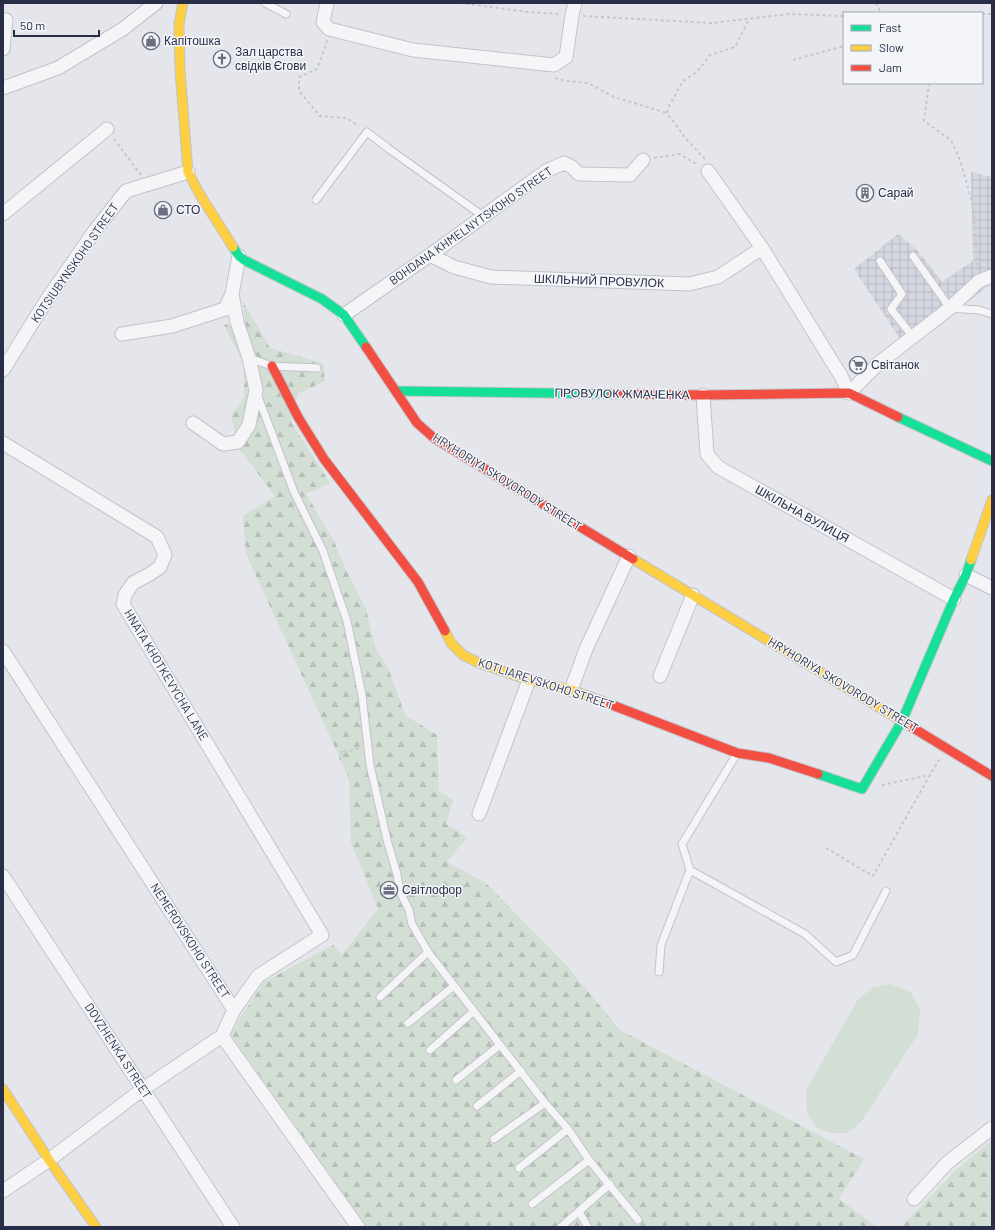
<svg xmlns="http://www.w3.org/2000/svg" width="995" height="1230" font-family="Barlow,sans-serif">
<defs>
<pattern id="industrial-grid" width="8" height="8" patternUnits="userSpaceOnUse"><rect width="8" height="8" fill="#d5d7e0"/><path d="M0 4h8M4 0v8" fill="none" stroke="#b7b9c2"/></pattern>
<pattern id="forest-firs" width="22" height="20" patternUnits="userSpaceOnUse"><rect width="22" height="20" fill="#d3ded5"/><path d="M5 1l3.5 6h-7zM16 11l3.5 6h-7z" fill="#b5bfb8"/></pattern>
</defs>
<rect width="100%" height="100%" fill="#e5e6eb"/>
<path fill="url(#industrial-grid)" d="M 971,172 L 992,177 L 992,283 L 948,317 L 906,348 L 854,269 L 898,234 L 917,250 L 942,282 L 973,261 Z"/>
<path fill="url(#forest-firs)" d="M 242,300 L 270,348 L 323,363 L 325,381 L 298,394 L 291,422 L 330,483 L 306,494 L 333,539 L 345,568 L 366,609 L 376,649 L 389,670 L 405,715 L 437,735 L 439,791 L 453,800 L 446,824 L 467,837 L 447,862 L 486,883 L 567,966 L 620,1030 L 864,1159 L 839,1199 L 877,1227 L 367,1227 L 231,1035 L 242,1015 L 264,982 L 333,945 L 342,955 L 378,909 L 351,843 L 349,778 L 246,554 L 243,516 L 275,496 L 240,450 L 231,416 L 244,397 L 244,365 L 224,325 L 245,319 Z
M 992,1140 L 992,1227 L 901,1227 L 957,1169 Z"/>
<path fill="#d3ded5" d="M 891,984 L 911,992 L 920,1010 L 918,1034 L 861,1122 L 847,1133 L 829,1133 L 816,1127 L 807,1113 L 806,1090 L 857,1001 L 873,987 Z"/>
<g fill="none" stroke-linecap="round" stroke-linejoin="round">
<defs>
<path id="lane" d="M 265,3 L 286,14
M 316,200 L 367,132 L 389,149 L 483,216
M 913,256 L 950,308 L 979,310 L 992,314
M 880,261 L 902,294 L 891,309 L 913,337
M 249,358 L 272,366 L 317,368
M 257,394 L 294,492 L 323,551 L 347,621 L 362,695 L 370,765 L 387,840 L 397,874 L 400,892 L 409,910 L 412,924 L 428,952 L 545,1103 L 568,1129 L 589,1160 L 638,1220
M 736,755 L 682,844 L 690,870 L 805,934 L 836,962 L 853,955 L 886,891
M 659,972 L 661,945 L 690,870
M 380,997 L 428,952
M 408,1023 L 454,986
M 430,1050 L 474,1011
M 456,1080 L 500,1045
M 477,1106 L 521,1071
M 494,1139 L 545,1103
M 519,1168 L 568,1129
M 532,1204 L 589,1160
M 579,1212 L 588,1227
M 561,1227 L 610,1184"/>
<path id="street" d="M 327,3 L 323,22 L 329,29 L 413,50 L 554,65 L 566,57 L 572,15 L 575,3
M 3,49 L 6,20
M 3,88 L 58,68 L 123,29 L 156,3
M 708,171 L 762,248 L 841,376 L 849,393 L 879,363 L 950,308 L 979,281 L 992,276
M 3,214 L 107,129
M 430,255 L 454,267 L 491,277 L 689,284 L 718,277 L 762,248
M 344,315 L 430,255 L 546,171 L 564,163 L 572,167 L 579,174 L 630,175 L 643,160
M 122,334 L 172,326 L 225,309 L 232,294 L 239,256
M 3,370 L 46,301 L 93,233 L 126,191 L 188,172
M 703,395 L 707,454 L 718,467 L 954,599
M 193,423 L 223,444 L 238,442 L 249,425 L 256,390 L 249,358 L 237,322 L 232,294
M 3,443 L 157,537 L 165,555 L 160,567 L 150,574 L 133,583 L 125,595 L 123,604 L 322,935 L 258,976 L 234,1010 L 222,1036 L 358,1227
M 966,575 L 992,588
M 3,651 L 234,1010
M 660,676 L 693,595
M 571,690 L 586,649 L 629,556
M 479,814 L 529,680
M 3,876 L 233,1227
M 3,1191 L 49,1160 L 143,1089 L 222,1036
M 914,1199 L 947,1163 L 992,1128"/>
<path id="fast" d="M 233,247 L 239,256 L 244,260 L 322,299 L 344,315 L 366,347
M 396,391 L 612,394
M 898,417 L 992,461
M 818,774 L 862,789 L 902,721 L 954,599 L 966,575 L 971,560"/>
<path id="slow" d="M 183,3 L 179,24 L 180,70 L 188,172 L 199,193 L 233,247
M 633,559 L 905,723
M 971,560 L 992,500
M 445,631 L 451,643 L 463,655 L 479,663 L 529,680 L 571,690 L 599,700
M 3,1089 L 49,1160 L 96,1227"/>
<path id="jam" d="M 366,347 L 417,423 L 434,438 L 633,559
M 272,366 L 298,417 L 324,459 L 418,582 L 445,631
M 612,394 L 703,395 L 849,393 L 898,417
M 599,700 L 737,753 L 769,758 L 818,774
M 905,723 L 992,776"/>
</defs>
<use href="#lane" stroke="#c2c3c9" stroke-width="9"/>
<use href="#street" stroke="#c2c3c9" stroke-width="15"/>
<use href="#fast" stroke="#c2c3c9" stroke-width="11"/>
<use href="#slow" stroke="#c2c3c9" stroke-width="11"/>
<use href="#jam" stroke="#c2c3c9" stroke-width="11"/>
<path stroke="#c6c7cd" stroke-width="2" stroke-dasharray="3 3" stroke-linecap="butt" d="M 460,3 L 528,12 L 560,14
M 876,3 L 881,13
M 982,14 L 992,14
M 583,16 L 711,23 L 790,14 L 844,16
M 327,40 L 325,48 L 317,69 L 299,77 L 299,91 L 320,116 L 346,118 L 359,126
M 793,60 L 844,46
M 555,78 L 567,81 L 588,83 L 614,97 L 667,113
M 929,83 L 924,121 L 951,140 L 960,160 L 973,205 L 978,270
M 974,83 L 979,83
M 114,139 L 141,175
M 654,158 L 680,154 L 698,165
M 705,159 L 687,140 L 667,113 L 668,108 L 683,81 L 697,72 L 710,55 L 735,47 L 749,19
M 340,760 L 342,750 L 350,751 L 359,748
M 882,785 L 930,775
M 826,848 L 873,876 L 930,775 L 939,760"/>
<use href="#lane" stroke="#f5f5f7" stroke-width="7"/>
<use href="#street" stroke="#f5f5f7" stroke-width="13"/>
<use href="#fast" stroke="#16e098" stroke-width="9"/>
<use href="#slow" stroke="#ffcf43" stroke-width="9"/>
<use href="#jam" stroke="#f24e42" stroke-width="9"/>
</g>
<defs>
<symbol id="shop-ring" viewBox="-11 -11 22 22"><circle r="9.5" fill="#f3f5f9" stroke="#6a6e80" stroke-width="1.5"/><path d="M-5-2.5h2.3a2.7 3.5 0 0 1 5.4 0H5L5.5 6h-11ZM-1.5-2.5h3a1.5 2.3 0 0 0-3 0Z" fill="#6a6e80"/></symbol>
<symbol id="church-ring" viewBox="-11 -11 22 22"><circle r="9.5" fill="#f3f5f9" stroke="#6a6e80" stroke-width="1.5"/><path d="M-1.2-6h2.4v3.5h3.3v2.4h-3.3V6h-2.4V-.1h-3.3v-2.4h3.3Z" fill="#6a6e80"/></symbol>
<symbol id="building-ring" viewBox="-11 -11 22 22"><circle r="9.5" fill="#f3f5f9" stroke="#6a6e80" stroke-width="1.5"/><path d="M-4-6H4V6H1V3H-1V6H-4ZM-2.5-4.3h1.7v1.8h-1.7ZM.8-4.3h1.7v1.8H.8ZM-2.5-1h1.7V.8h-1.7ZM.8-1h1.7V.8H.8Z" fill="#6a6e80"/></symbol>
<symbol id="supermarket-ring" viewBox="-11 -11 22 22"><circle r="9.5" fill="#f3f5f9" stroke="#6a6e80" stroke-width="1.5"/><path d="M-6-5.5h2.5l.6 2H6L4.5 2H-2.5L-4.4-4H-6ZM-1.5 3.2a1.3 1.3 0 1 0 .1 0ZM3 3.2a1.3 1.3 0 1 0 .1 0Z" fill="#6a6e80"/></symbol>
<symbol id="office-ring" viewBox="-11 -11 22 22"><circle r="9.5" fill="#f3f5f9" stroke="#6a6e80" stroke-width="1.5"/><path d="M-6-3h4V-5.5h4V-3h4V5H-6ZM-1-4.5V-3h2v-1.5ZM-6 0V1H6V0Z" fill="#6a6e80"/></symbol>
</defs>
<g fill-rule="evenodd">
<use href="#shop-ring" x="141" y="31" width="20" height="20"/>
<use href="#church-ring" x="212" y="49" width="20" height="20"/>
<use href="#building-ring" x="855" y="183" width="20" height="20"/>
<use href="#shop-ring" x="153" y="200" width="20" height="20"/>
<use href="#supermarket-ring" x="848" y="355" width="20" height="20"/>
<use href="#office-ring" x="379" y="880" width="20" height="20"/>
</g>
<g text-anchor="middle" stroke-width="3" stroke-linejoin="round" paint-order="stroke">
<g font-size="12" fill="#282e47" stroke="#f3f5f9" text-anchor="start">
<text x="164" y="45">Капітошка</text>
<text x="235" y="56">Зал царства<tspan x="235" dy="14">свідків Єгови</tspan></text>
<text x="878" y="197">Сарай</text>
<text x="176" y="214">СТО</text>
<text x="871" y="369">Світанок</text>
<text x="402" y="894">Світлофор</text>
</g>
<g font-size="12" fill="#282e47" stroke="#f3f5f9">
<text transform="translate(471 226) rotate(-35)" y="4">BOHDANA KHMELNYTSKOHO STREET</text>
<text transform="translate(75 263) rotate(-55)" y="4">KOTSIUBYNSKOHO STREET</text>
<text transform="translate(599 281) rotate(2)" y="4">ШКІЛЬНИЙ ПРОВУЛОК</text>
<text transform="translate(622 394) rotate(1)" y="4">ПРОВУЛОК ЖМАЧЕНКА</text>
<text transform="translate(507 482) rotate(32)" y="4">HRYHORIYA SKOVORODY STREET</text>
<text transform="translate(802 514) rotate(29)" y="4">ШКІЛЬНА ВУЛИЦЯ</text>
<text transform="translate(166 675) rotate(59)" y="4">HNATA KHOTKEVYCHA LANE</text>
<text transform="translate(546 684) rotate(18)" y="4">KOTLIAREVSKOHO STREET</text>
<text transform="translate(843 685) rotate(31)" y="4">HRYHORIYA SKOVORODY STREET</text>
<text transform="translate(190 941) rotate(57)" y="4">NEMEROVSKOHO STREET</text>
<text transform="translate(118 1051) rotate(57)" y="4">DOVZHENKA STREET</text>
</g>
</g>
<rect width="995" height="1230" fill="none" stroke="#282e47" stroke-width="8"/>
<rect x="843" y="12" width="140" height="72" fill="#f3f5f9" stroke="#a2a5b2"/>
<rect x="851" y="25" width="20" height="6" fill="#16e098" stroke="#a2a5b2"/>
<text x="879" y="32" font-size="12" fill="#282e47">Fast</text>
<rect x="851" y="45" width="20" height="6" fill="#ffcf43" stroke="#a2a5b2"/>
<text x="879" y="52" font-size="12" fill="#282e47">Slow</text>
<rect x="851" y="65" width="20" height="6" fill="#f24e42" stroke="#a2a5b2"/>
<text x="879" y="72" font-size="12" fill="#282e47">Jam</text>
<path d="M14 30v6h85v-6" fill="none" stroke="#282e47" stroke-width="2"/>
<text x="20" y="30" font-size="12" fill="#282e47" stroke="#f3f5f9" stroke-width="3" paint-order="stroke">50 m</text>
</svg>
